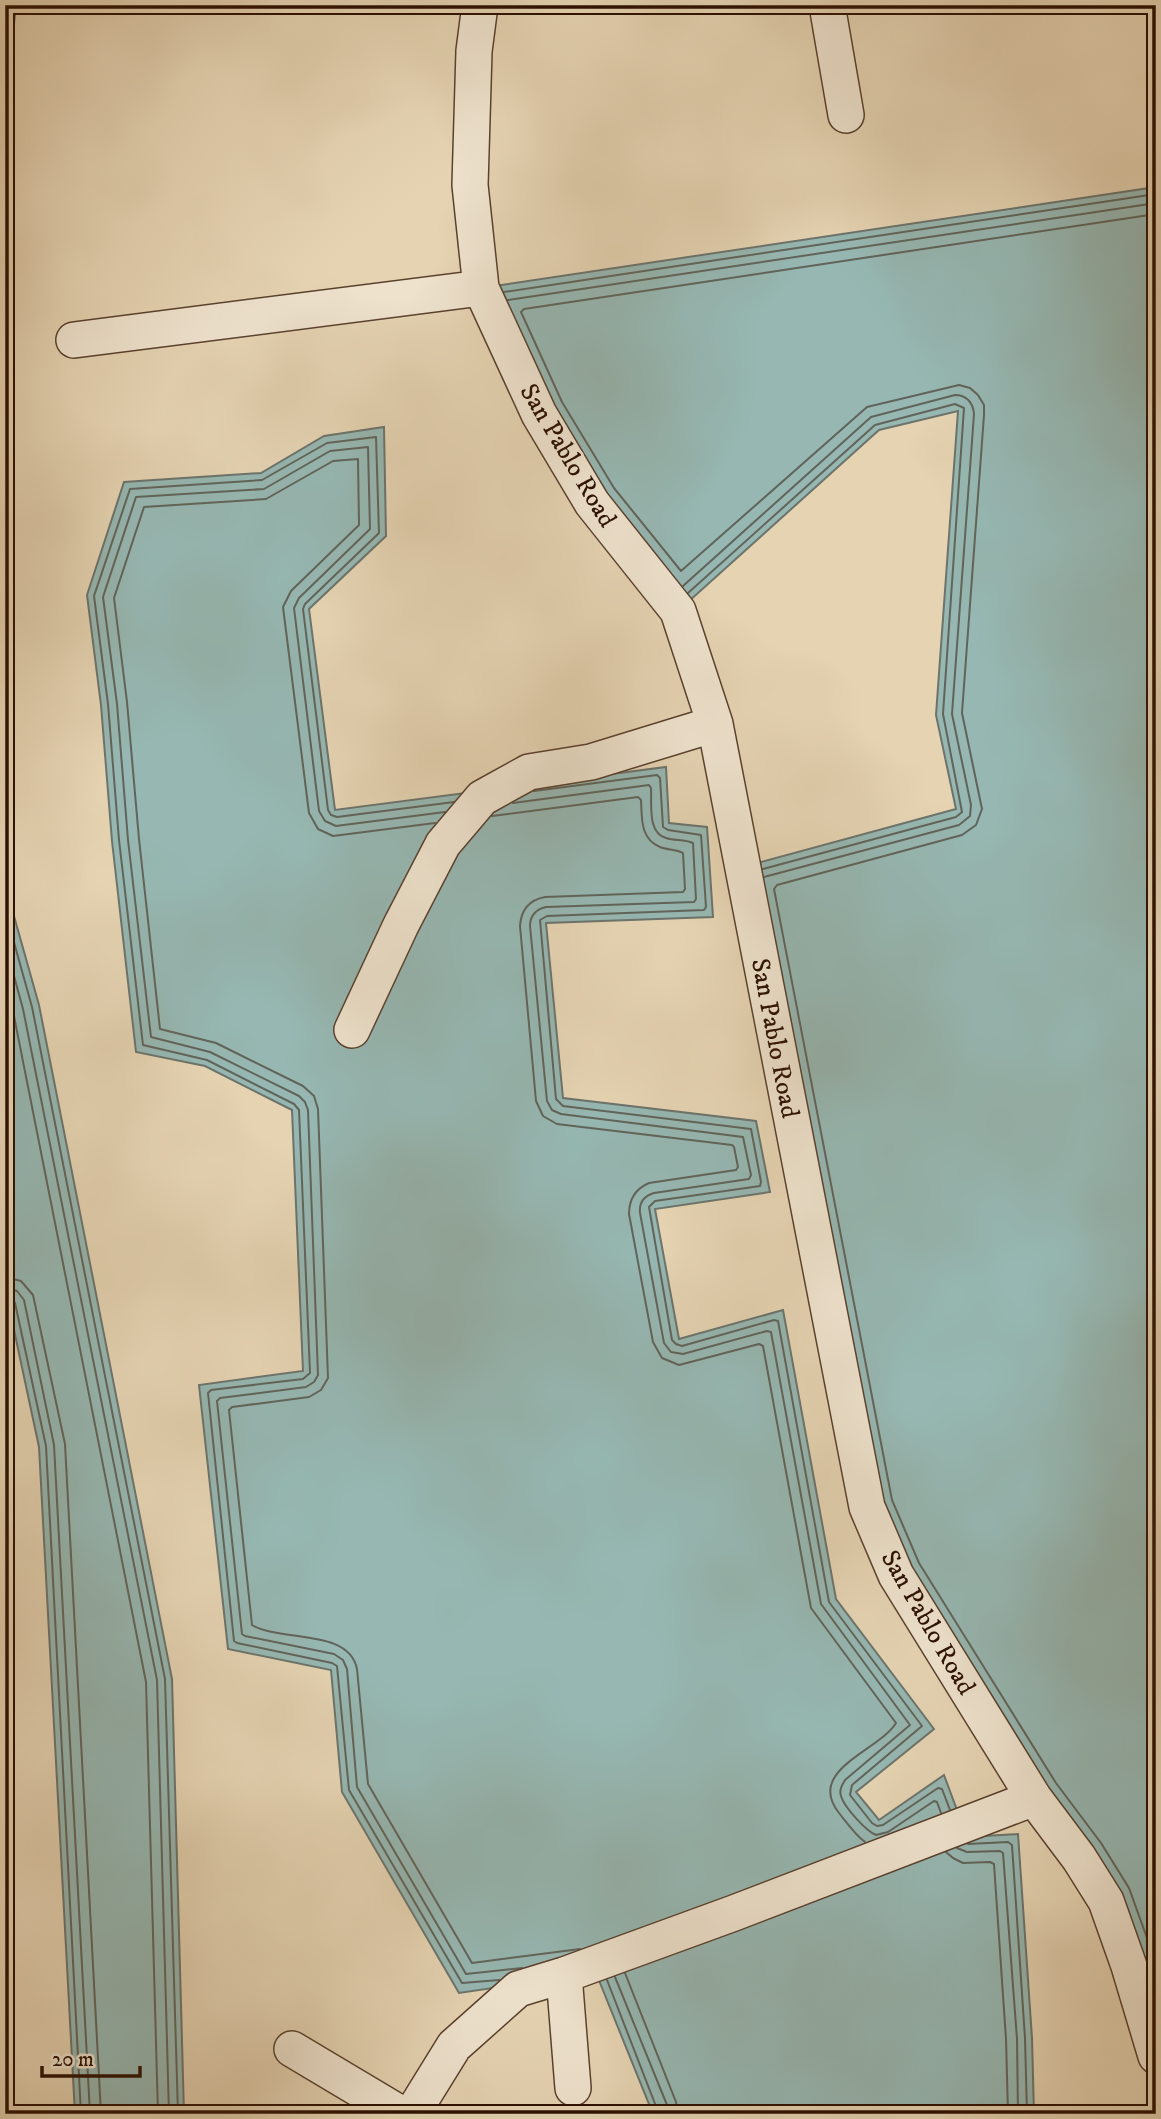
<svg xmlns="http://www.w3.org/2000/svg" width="1161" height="2119" font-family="'IM FELL DW Pica',serif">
<rect width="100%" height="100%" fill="#e5d3b2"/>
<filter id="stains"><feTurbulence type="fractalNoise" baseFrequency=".00286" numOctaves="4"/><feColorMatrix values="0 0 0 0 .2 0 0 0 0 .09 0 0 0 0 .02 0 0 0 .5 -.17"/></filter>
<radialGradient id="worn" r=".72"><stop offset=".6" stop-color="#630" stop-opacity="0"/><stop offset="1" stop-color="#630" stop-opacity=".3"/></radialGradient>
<path fill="#96b7b2" stroke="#6c746c" stroke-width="2" d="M 5,5 L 16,5 L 5,109 Z
M 1156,187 L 1156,2056 L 1129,1966 L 896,1575 L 743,867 L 956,809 L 936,715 L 958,411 L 879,430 L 678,611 L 481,288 Z
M 384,427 L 386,536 L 309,609 L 335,810 L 666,767 L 669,823 L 707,827 L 713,917 L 546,923 L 563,1098 L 756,1121 L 770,1192 L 655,1209 L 679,1339 L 783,1310 L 836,1599 L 934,1729 L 856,1792 L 879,1820 L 944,1775 L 967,1837 L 1018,1834 L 1032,2038 L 1034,2114 L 653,2114 L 596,1973 L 459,1993 L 342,1792 L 331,1670 L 228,1649 L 199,1385 L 303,1371 L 292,1110 L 205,1066 L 136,1052 L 112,841 L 101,705 L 87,595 L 124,482 L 261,473 L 324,436 Z
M 5,884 L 39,1005 L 172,1679 L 184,2114 L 75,2114 L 39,1447 L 5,1288 Z"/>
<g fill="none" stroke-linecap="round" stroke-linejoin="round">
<path stroke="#61645a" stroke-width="2" d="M 1156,214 L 524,309 L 521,312 L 562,402 L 614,488 L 681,571 L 867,407 L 959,385 L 970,388 L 978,395 L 984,405 L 984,415 L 962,713 L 982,809 L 976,825 L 962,835 L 777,885 L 774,889 L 892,1500 L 919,1563 L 1056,1783 L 1101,1843 L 1129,1888 L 1156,1963
M 504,292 L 1156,194
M 508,300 L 1156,203
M 683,586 L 871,417 L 955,395 C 966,395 973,402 974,414 L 952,714 L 971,805 L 970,816 L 959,825 L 764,877
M 688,593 L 875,425 L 955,404 L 964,408 L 943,714 L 962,812 L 956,817 L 763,869
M 534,791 L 657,775 L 660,778 L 663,827 L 668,830 L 701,835 L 706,907 L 704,910 L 547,916 L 540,920 L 556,1099 L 563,1106 L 751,1129 L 761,1182 L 760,1186 L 655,1201 L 649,1207 L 672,1340 L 676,1344 L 682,1346 L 774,1320 L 778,1321 L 829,1602 L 922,1726 L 852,1785 L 850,1795 L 872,1823 L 877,1826 L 883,1825 L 938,1788 L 942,1789 L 950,1810
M 454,802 L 337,817 L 331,815 L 328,810 L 303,609 L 305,604 L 379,533 L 376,437 L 327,443 L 262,480 L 130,489 L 94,596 L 108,704 L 119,840 L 143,1045 L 207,1060 L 294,1104 L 299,1110 L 310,1373 L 303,1379 L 211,1390 L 208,1393 L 234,1641 L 237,1643 L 332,1663 L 337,1666 L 349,1790 L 462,1983 L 499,1980
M 513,803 L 649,785 L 651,788 C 652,803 647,833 666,838 C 675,841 684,839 693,843 L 696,899 L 694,902 L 546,907 C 536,909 530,916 530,926 L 547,1101 L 552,1110 L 561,1114 L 743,1137 L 751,1175 L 749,1179 L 654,1193 C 644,1196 639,1203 640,1213 L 664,1343 L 671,1352 L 683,1354 L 767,1331 L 771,1332 L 821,1604 L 910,1725 L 845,1780 C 842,1785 839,1790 841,1796 C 844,1807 866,1831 876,1835 L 888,1832 L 934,1801 L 937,1802 L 941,1813
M 445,812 L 336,826 L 325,821 L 319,811 L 294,608 L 299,598 L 370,529 L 368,447 L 330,451 L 264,489 L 136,497 L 103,597 L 117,704 L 128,840 L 151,1037 L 210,1052 L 299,1096 L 305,1102 L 308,1110 L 318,1375 L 314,1382 L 306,1387 L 220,1398 L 217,1401 L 242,1634 L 245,1636 L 334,1654 L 343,1660 L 347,1669 L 357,1787 L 466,1974 L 522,1968
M 492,816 L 638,797 L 641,800 C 642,818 640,839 660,847 C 667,850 676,849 683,853 L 685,889 L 683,892 L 545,897 C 529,900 521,910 520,926 L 536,1101 L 543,1116 L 557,1124 L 732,1145 L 734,1147 L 738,1167 L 736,1170 L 649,1183 C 635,1189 629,1199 629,1214 L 653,1342 L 662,1358 L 679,1365 L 759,1344 L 763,1346 L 811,1608 L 896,1723 C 879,1751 805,1770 839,1813 C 847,1823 855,1835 865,1842
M 435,823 L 333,836 L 318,829 L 309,813 L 283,607 L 291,591 L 359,525 L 358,459 L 333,461 L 266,499 L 144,507 L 114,598 L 127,702 L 139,839 L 160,1029 L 216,1043 L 303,1086 L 314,1096 L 318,1109 L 328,1378 L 321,1390 L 309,1397 L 232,1407 L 229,1410 L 252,1625 C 280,1642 349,1628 357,1669 L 368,1784 L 472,1963 L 580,1949
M 5,910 L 32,1007 L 165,1679 L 178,2114
M 5,943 L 23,1009 L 157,1680 L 169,2114
M 5,982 L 13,1011 L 146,1682 L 158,2114
M 5,1277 L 21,1281 L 33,1295 L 65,1444 L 101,2114
M 5,1287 L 17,1291 L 24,1300 L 54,1445 L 90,2114
M 5,1296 L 11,1297 L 15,1303 L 46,1446 L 81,2114
M 968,1844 L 1008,1842 L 1012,1845 L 1025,2038 L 1027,2114
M 957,1848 L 967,1852 L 1000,1851 L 1003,1853 L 1017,2039 L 1018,2114
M 946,1852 L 953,1858 L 963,1863 L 990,1862 L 994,1864 L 1006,2039 L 1008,2114
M 625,1973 L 676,2102 L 678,2114
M 615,1977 L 667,2105 L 668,2114
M 607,1980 L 659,2114"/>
<defs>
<path id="minor" d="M 480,5 L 474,51 L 470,185 L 481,288 L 539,414 L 592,503 L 678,611 L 715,724 L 867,1507 L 896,1575 L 1034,1798 L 1079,1858 L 1106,1901 L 1129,1966 L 1156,2056
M 827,5 L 846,115
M 74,340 L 481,288
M 352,1030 L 401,925 L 443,844 L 482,798 L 529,772 L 591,762 L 715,724
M 564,1975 L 573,2088
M 292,2049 L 401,2114
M 412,2114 L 454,2046 L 518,1989 L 564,1975 L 734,1913 L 1034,1798"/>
</defs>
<use href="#minor" stroke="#5a412e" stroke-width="38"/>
<use href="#minor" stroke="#eee2cd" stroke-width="35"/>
</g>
<g text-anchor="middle" stroke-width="5" stroke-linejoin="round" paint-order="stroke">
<g font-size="26" fill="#2c1002" stroke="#eee2cd">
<text transform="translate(569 455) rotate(59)" y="9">San Pablo Road</text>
<text transform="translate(776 1038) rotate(79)" y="9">San Pablo Road</text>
<text transform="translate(929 1622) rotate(60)" y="9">San Pablo Road</text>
</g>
</g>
<rect width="1161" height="2119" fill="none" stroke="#e5d3b2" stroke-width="28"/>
<rect x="7" y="7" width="1147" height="2105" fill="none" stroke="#2c1002" stroke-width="3.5"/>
<rect x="14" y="14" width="1133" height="2091" fill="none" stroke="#2c1002" stroke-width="2"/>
<path d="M42 2066v10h98v-10" fill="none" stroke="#2c1002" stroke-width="3.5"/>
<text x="52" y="2066" font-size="21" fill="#2c1002" stroke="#eee2cd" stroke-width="5" paint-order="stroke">20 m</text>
<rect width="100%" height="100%" filter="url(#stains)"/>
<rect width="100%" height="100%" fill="url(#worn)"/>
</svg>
